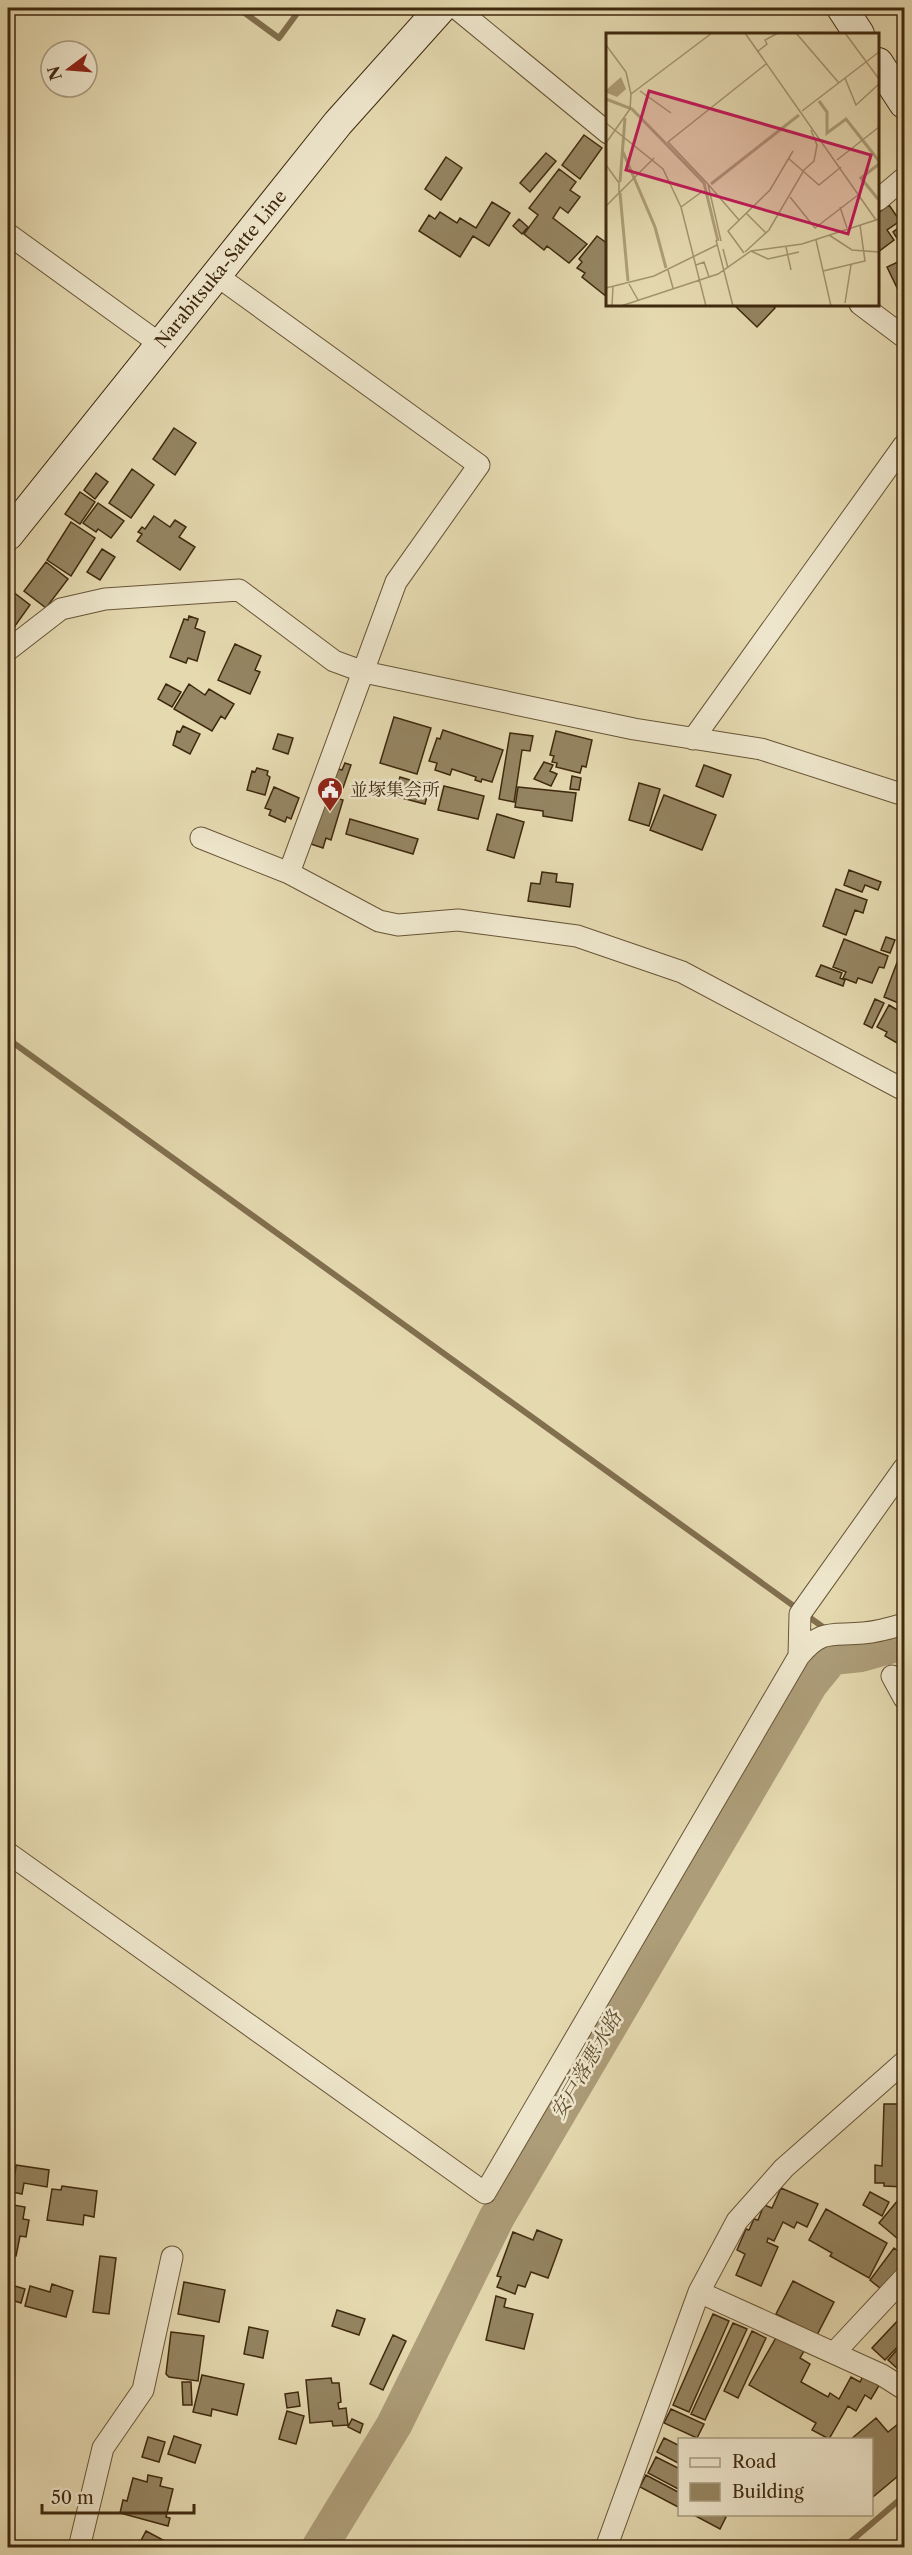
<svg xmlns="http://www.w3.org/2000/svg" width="912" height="2555" font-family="'Libre Caslon Text','Noto Serif JP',serif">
<rect width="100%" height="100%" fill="#e5d9b0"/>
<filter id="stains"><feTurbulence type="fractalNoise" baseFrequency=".00333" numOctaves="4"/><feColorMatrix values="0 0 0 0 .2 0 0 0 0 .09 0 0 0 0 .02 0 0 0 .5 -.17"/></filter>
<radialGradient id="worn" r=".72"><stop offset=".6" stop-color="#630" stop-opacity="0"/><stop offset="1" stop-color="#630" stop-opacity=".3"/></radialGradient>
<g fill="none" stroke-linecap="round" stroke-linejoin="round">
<path stroke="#816f4e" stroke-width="6" d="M 238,8 L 279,38 L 301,8
M 8,1039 L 827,1630
M 843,1641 L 861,1654
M 843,2548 L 904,2496"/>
<path stroke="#ad9d79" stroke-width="36" d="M 319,2548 L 394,2425 L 497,2217 L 810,1684 L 832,1657 L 861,1654 L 904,1642"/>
</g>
<path fill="#958562" stroke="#3f290e" stroke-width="1.5" d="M 584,135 L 602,148 L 580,179 L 562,165 Z
M 546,153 L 556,161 L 530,192 L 520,183 Z
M 446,157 L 462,168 L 441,200 L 425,189 Z
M 559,169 L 576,182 L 570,190 L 580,197 L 568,213 L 560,207 L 553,218 L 587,244 L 569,263 L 547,246 L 544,250 L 524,234 L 538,215 L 529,208 Z
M 492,202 L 510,213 L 489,246 L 473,236 L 460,257 L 419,231 L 429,215 L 435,219 L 440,212 L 457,223 L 460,218 L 476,228 Z
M 889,205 L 900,221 L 887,230 L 894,240 L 878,252 L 878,213 Z
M 519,219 L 528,227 L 522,234 L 513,226 Z
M 904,224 L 904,244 L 902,246 L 893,232 Z
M 597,236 L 608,244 L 607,297 L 582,277 L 585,273 L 577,268 L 582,262 L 579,259 Z
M 902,260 L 904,266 L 904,297 L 902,298 L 887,267 Z
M 733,304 L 772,304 L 775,308 L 757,327 Z
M 174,428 L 196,443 L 175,475 L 153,459 Z
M 132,469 L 154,485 L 131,518 L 109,503 Z
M 96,473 L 108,482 L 95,499 L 84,490 Z
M 80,492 L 95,502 L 80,524 L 65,514 Z
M 98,503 L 124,521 L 111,538 L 98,529 L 96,532 L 83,523 Z
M 154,516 L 170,527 L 175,520 L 186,527 L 179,537 L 195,547 L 180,570 L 137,541 L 142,534 L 138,532 L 142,527 L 145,529 Z
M 71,522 L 95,538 L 71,576 L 47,560 Z
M 102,549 L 115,557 L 100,580 L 87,572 Z
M 46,562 L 68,579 L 46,608 L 24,591 Z
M 8,588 L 30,605 L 15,626 L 8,620 Z
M 189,616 L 198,619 L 195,628 L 205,632 L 197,661 L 188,658 L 186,663 L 170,657 L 184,619 L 188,620 Z
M 235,644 L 261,656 L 255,670 L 260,672 L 250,694 L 218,680 Z
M 166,684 L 181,692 L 172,707 L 158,699 Z
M 189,684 L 205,695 L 209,689 L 234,704 L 225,719 L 221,716 L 212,731 L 174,709 Z
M 394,717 L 431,728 L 417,774 L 380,763 Z
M 183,726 L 200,734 L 190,754 L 173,745 L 177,731 L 180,732 Z
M 443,730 L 503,750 L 492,782 L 482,779 L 481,782 L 475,780 L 476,777 L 452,769 L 450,775 L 435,770 L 437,763 L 429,761 L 437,738 L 440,739 Z
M 556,731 L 592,740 L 586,767 L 582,766 L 580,773 L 556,767 L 557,763 L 552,762 L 554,756 L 550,755 Z
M 510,733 L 533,736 L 530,751 L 522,750 L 514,802 L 499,799 Z
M 278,734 L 293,738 L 288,754 L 273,749 Z
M 544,762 L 553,765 L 550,771 L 557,774 L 551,786 L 534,779 Z
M 345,763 L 351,765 L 343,788 L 330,783 L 335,768 L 342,770 Z
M 704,765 L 731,775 L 723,797 L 696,786 Z
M 257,768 L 268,771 L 267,775 L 270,777 L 265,795 L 247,790 L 252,771 L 255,772 Z
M 572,776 L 581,778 L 579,790 L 570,789 Z
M 400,777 L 430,786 L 425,804 L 394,796 Z
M 639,783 L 660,789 L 649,826 L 629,820 Z
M 444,786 L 484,796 L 478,819 L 438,810 Z
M 274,787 L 299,798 L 291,819 L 287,817 L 285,822 L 269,815 L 271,810 L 265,808 Z
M 518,787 L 576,793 L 572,821 L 543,816 L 543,811 L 515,807 Z
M 327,790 L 341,795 L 339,799 L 343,800 L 331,840 L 326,838 L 323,848 L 311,844 Z
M 664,795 L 716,815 L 702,850 L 650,830 Z
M 497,814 L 524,822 L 514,858 L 487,850 Z
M 350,819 L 418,839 L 413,854 L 346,834 Z
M 849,870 L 881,882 L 878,890 L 865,885 L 862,892 L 844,885 Z
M 542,872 L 557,874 L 556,882 L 573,884 L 570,907 L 528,901 L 531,883 L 540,884 Z
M 836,889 L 867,900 L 863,913 L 855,910 L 846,935 L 823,926 Z
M 886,937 L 895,940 L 890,953 L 881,950 Z
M 844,939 L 888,956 L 884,968 L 879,967 L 872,983 L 858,978 L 856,983 L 843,978 L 846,972 L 833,967 Z
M 904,944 L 904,994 L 901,1004 L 884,997 Z
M 821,965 L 842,973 L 840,978 L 845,980 L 843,986 L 816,976 Z
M 875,999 L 884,1003 L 872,1028 L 864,1024 Z
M 889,1005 L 904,1014 L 904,1047 L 885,1036 L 887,1032 L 877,1027 Z
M 884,2104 L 904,2104 L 904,2187 L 884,2186 L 884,2183 L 875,2183 L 875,2165 L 882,2166 Z
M 16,2165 L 49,2170 L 47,2187 L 24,2183 L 22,2194 L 12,2192 L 12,2188 L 8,2187 L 8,2173 L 15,2174 Z
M 62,2186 L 97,2191 L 94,2217 L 84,2215 L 83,2225 L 47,2220 L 52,2189 L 61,2190 Z
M 781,2188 L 818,2204 L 807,2227 L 797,2222 L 794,2228 L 783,2222 L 774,2241 L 768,2238 L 767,2242 L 778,2247 L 761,2286 L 736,2275 L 745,2254 L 737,2250 L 746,2229 L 749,2230 L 754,2219 L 758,2220 L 764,2205 L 772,2208 Z
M 870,2192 L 889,2202 L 882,2216 L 863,2205 Z
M 904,2193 L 904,2244 L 879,2223 Z
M 8,2204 L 25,2207 L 23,2219 L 29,2220 L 26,2237 L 20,2236 L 16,2256 L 9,2255 L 8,2259 Z
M 826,2209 L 887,2243 L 869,2278 L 830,2256 L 832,2253 L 809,2240 Z
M 537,2230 L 562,2240 L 548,2278 L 531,2272 L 525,2287 L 518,2285 L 515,2294 L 497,2287 L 501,2277 L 497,2276 L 513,2232 L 533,2240 Z
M 894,2248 L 904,2256 L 904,2268 L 886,2293 L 870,2280 Z
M 100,2256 L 116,2258 L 109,2314 L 93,2312 Z
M 793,2281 L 834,2302 L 817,2335 L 776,2314 Z
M 184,2282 L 225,2290 L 219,2322 L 178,2314 Z
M 8,2284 L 25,2289 L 21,2303 L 8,2299 Z
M 52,2284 L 73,2291 L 66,2317 L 25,2306 L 30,2286 L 50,2292 Z
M 496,2296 L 506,2299 L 504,2307 L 533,2314 L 524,2349 L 486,2340 Z
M 337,2310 L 365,2319 L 359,2335 L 332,2326 Z
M 713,2314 L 729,2321 L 689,2412 L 673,2405 Z
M 904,2314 L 904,2340 L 885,2360 L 872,2348 Z
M 733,2323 L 747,2329 L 705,2420 L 691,2414 Z
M 249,2327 L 268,2331 L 263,2358 L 244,2354 Z
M 752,2331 L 766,2338 L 738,2398 L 724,2391 Z
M 171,2332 L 204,2336 L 198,2381 L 169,2377 L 166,2374 Z
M 393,2335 L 406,2341 L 383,2390 L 370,2384 Z
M 777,2336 L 804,2351 L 800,2358 L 810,2364 L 801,2382 L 828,2397 L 830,2393 L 839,2399 L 851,2377 L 860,2382 L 864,2374 L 880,2384 L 871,2399 L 865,2395 L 856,2411 L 848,2406 L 829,2439 L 812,2430 L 816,2423 L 749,2385 Z
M 904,2342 L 904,2366 L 900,2371 L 888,2360 Z
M 202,2375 L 244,2384 L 237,2415 L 212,2409 L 211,2416 L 193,2412 Z
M 331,2378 L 332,2383 L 339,2383 L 341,2402 L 338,2403 L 339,2409 L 346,2408 L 348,2425 L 333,2426 L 332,2421 L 310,2423 L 306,2380 Z
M 182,2382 L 191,2382 L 192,2405 L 183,2405 Z
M 298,2392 L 300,2406 L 287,2408 L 285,2394 Z
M 671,2409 L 704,2424 L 697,2438 L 664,2423 Z
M 287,2411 L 304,2416 L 296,2444 L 279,2439 Z
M 876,2418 L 888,2432 L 898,2424 L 904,2432 L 904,2471 L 873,2497 L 872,2440 L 850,2440 Z
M 352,2419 L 363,2424 L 360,2433 L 348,2427 Z
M 174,2436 L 201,2445 L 195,2463 L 168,2454 Z
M 148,2437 L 165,2442 L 159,2462 L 142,2457 Z
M 664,2438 L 680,2446 L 680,2464 L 657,2452 Z
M 656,2457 L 680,2469 L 680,2490 L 648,2473 Z
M 148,2475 L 162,2478 L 160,2486 L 173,2489 L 166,2517 L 170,2518 L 168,2526 L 120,2513 L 123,2500 L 127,2501 L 133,2478 L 147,2482 Z
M 646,2475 L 680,2493 L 680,2508 L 640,2487 Z
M 692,2514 L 720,2514 L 726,2517 L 720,2529 Z
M 146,2531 L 178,2548 L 137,2548 Z"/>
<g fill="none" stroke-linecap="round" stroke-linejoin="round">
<defs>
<path id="street" d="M 456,8 L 608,133
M 878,200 L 904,178
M 8,234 L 160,344
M 216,275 L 479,465 L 396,582 L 289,873
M 860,304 L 904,337
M 8,650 L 61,609 L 105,599 L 239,590 L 334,661 L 364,672 L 634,729 L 761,749 L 904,795
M 693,739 L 904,445
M 201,838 L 289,873 L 379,921 L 398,925 L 458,920 L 577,936 L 682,972 L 904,1090
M 799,1656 L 800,1614 L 904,1468
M 892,1676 L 904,1698
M 8,1853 L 485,2193 L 799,1656 C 822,1628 832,1636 863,1633 C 877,1632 891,1628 904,1624
M 699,2292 L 882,2375 L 904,2389
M 834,2353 L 904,2278
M 79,2548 L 103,2448 L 143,2390 L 172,2257
M 606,2548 L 699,2292 L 737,2221 L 784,2168 L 904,2062"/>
<path id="secondary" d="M 842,8 L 859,34
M 878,63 L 904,103
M 8,535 L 338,123 L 441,8"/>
</defs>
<use href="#street" stroke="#685536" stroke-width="23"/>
<use href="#secondary" stroke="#3f290e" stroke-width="32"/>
<use href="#street" stroke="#eee6cc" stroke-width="21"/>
<use href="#secondary" stroke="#eee6cc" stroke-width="30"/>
</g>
<defs>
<symbol id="civic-pin" viewBox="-11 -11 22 30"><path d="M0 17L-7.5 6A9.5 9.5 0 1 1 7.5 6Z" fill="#8f2418" stroke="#eee6cc"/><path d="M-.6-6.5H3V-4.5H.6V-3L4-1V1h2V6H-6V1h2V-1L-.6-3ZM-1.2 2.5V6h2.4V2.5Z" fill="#fff"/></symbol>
</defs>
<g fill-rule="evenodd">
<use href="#civic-pin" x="315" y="775" width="30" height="40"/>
</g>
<g text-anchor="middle" stroke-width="5" stroke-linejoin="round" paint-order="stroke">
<g font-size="18" fill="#3f290e" stroke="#eee6cc">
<text transform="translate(221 269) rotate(-51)" y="6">Narabitsuka-Satte Line</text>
</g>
<g font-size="18" fill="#3f290e" stroke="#eee6cc" text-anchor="start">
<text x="350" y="796">並塚集会所</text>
</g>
<g font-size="20" font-style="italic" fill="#604c2e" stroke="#eee6cc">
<text transform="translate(586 2065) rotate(-60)" y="7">安戸落悪水路</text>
</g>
</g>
<g transform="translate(606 33)">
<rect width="273" height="273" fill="#e5d9b0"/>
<path d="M 15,44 L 20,56 L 11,64 L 1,60 L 0,57 Z" fill="#ad9d79"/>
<path fill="none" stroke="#ad9d79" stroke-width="3" d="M 0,66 L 26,76 L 98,150 L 112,208M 213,68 L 221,79 L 221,100 L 240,86 L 273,128M 17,119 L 49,194 L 60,235M 14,149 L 19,85M 105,151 L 193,82M 14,160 L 22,248M 272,166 L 255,145 L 273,131"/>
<path fill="none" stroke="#a3936f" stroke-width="1.5" d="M 139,0 L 270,187M 190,0 L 233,50M 239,0 L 273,46M 0,12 L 20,39 L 25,61 L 24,76 L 0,110M 151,19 L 161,11 L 159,7 L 172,0M 239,45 L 250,72 L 273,51M 34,58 L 65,80M 25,61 L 106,0M 196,78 L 273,19M 0,90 L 57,136 L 75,174 L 100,273M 182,125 L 213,152 L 235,134M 231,127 L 273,94M 0,132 L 13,150 L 13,160M 101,150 L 133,187M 184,164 L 209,195 L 252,162M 0,173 L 48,125M 75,174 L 97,158M 234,174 L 241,195M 140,180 L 160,200M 223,202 L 246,217 L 273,219M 110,207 L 127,273M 210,207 L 225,273M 115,208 L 102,151 L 62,109 L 160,31M 180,214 L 185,237M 117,216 L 122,235M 145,218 L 162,226 L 193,219M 139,219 L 163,197 L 198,137 L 208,128 L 211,112 L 205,97M 138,220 L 122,198 L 164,157 L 187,118M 90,232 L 98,229 L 103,244M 62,237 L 67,255M 217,238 L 259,228 L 254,192M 23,251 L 32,267M 0,255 L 48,243 L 111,212M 239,270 L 245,232M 6,273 L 7,254M 15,273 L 112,241 L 145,218 L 196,211 L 273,186"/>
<path fill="#c2185b" fill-opacity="0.15" stroke="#c2185b" stroke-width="3" d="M 43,58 L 265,122 L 242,201 L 20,137 Z"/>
<rect width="273" height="273" fill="none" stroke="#3f290e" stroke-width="3"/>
</g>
<rect width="912" height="2555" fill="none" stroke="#e5d9b0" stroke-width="30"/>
<rect x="9" y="9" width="894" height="2537" fill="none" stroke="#3f290e" stroke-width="3"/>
<rect x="15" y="15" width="882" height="2525" fill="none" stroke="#3f290e" stroke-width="1.5"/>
<rect x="678" y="2438" width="195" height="78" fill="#eee6cc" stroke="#a89a80" stroke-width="1.5"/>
<rect x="690" y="2458" width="30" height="9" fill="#eee6cc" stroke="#a89a80" stroke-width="1.5"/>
<text x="732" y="2468" font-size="18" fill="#3f290e">Road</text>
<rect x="690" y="2483" width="30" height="18" fill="#958562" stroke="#a89a80" stroke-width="1.5"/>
<text x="732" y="2498" font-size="18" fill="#3f290e">Building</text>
<g transform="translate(69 69) rotate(254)"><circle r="28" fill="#eee6cc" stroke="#a89a80" stroke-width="1.5"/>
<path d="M0-4.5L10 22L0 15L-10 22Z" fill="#8f2418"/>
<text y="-9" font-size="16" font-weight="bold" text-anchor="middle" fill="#3f290e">N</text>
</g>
<path d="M42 2504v9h152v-9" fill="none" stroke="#3f290e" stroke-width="3"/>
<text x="51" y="2504" font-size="18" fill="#3f290e" stroke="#eee6cc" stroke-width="4.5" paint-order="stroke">50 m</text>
<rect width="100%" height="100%" filter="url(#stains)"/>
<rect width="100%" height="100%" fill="url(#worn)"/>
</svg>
